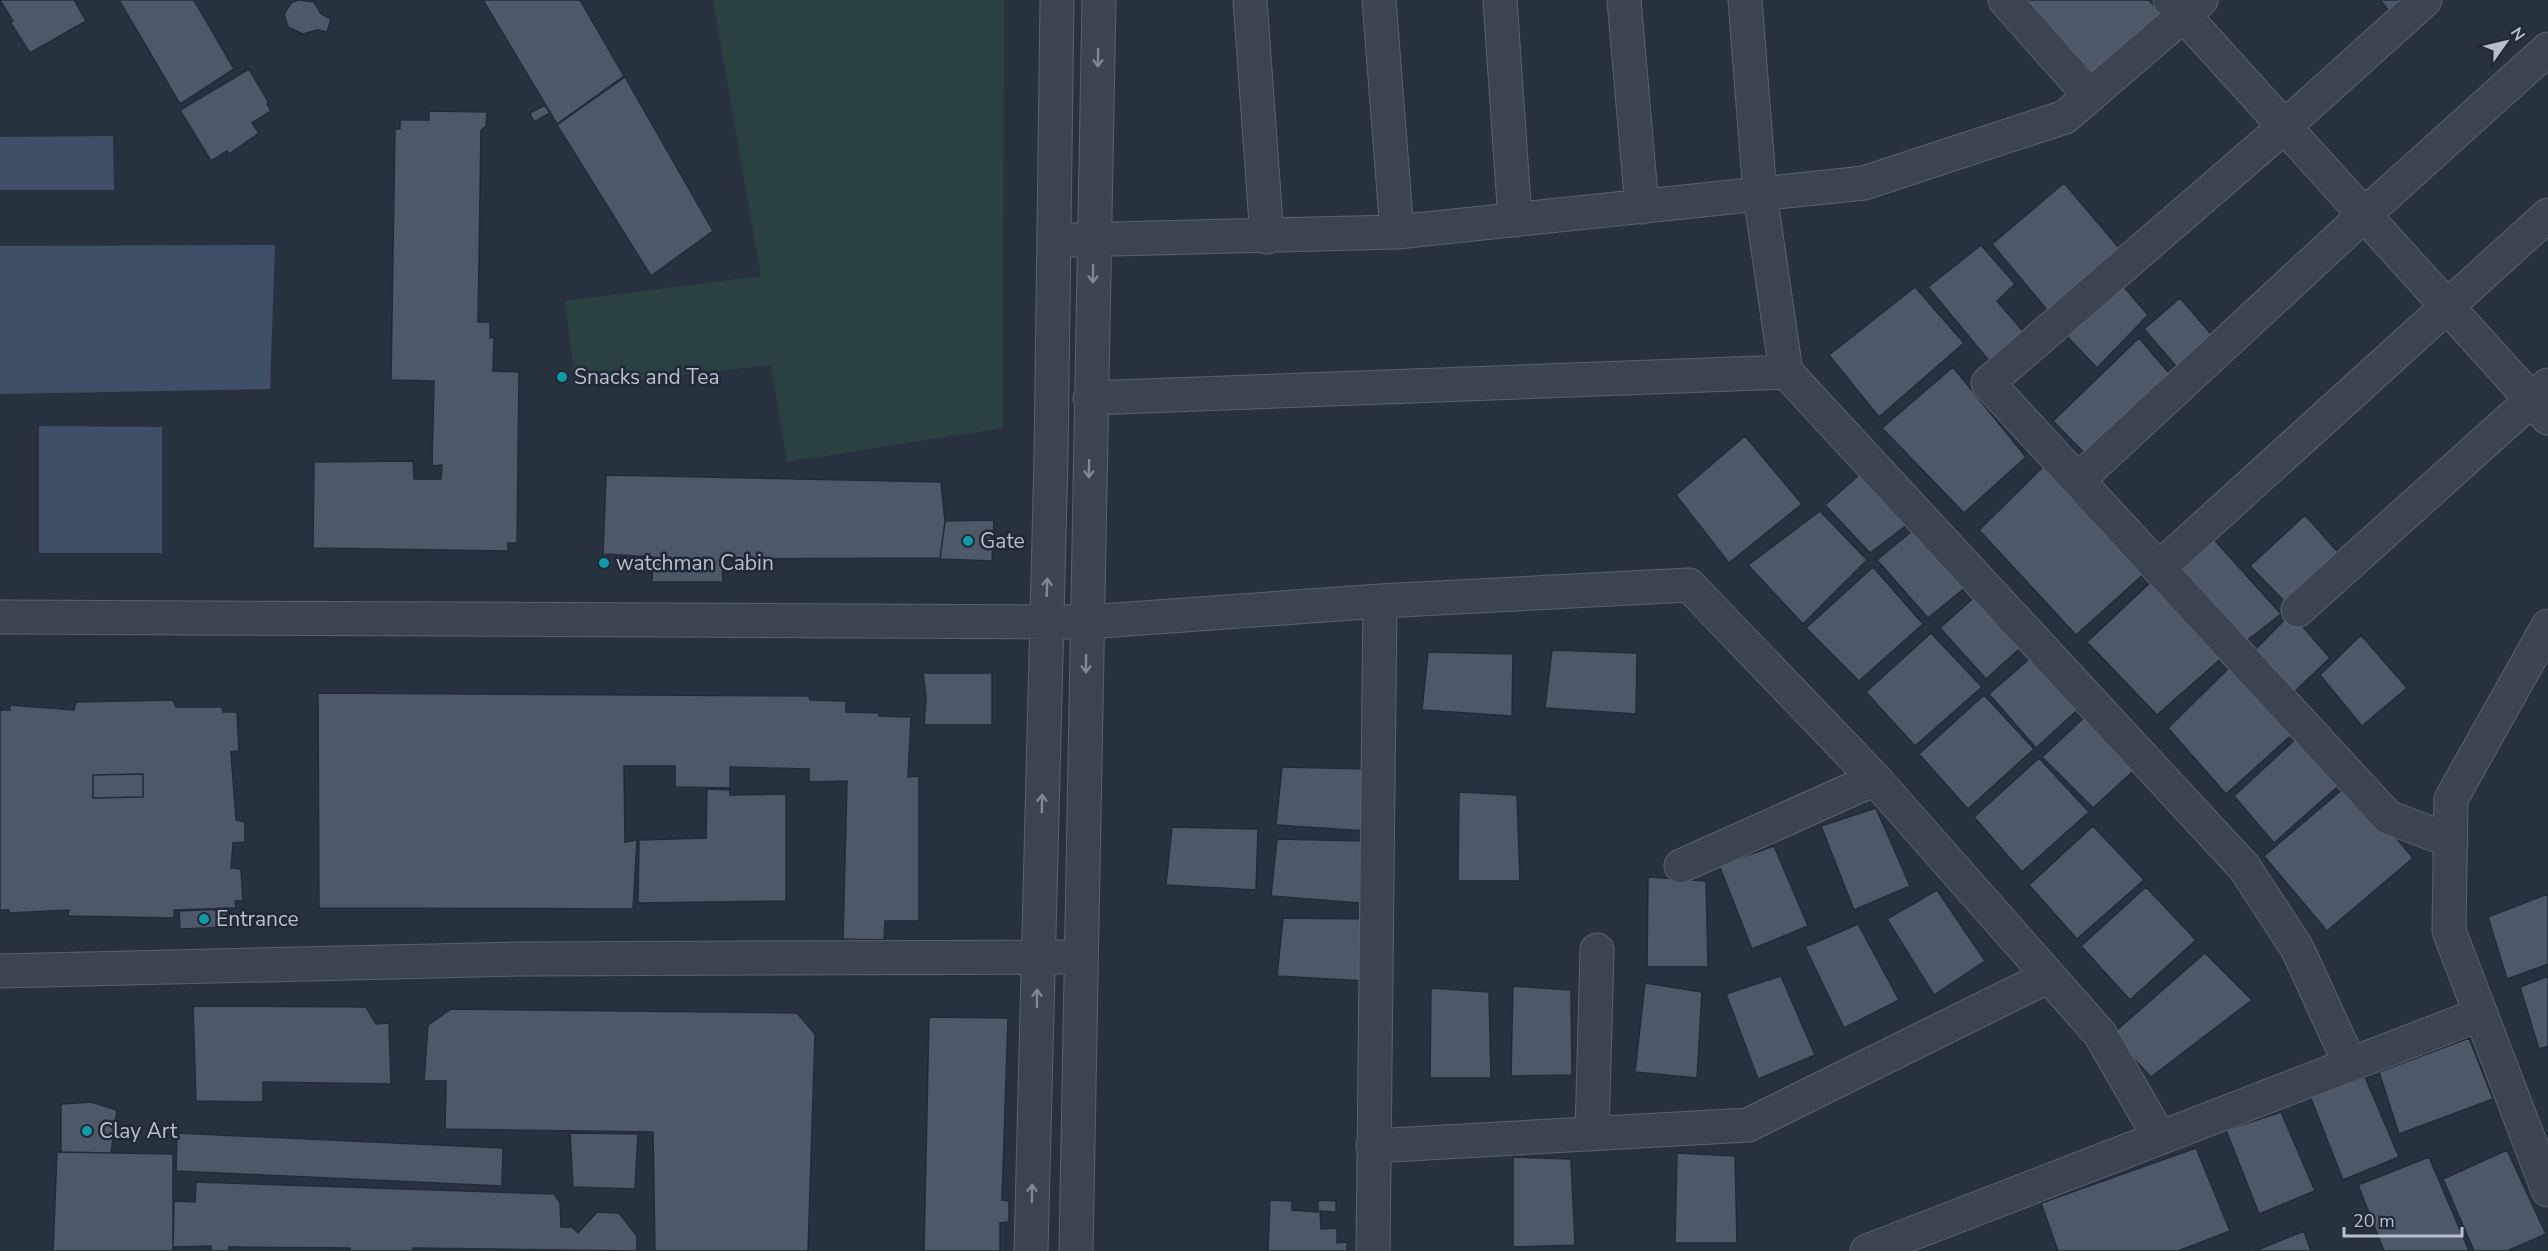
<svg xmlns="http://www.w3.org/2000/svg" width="2548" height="1251" font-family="'Nunito Sans',sans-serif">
<rect width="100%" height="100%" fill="#28323f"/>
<path fill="#2b4041" d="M 713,0 L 1004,0 L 1003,428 L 787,462 L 771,365 L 576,387 L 565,301 L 761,276 Z"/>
<path fill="#3f4f67" d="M 113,136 L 114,190 L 0,190 L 0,137 Z
M 275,245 L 270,389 L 0,394 L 0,246 Z
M 39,426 L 162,427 L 162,553 L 39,553 Z"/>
<path fill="#4e5968" stroke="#232b37" stroke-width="1.5" d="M 0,0 L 74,0 L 86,21 L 30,53 L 10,22 L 13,21 Z
M 119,0 L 194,0 L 234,69 L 180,104 Z
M 298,0 L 314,2 L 321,14 L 331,19 L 327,32 L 317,30 L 303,34 L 288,27 L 284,14 L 291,3 Z
M 483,0 L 580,0 L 624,76 L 557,124 Z
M 2022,0 L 2149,0 L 2165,18 L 2095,81 Z
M 2380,0 L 2414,0 L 2395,18 Z
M 249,69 L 269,103 L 267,104 L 271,111 L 252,123 L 259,133 L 229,154 L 227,151 L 211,161 L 180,110 Z
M 625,77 L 713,231 L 651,276 L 557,125 Z
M 545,105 L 550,113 L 534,122 L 530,113 Z
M 429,111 L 487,112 L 486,126 L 481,130 L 478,322 L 490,322 L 490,338 L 494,337 L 493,371 L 519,372 L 517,543 L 508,543 L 508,551 L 313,548 L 314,462 L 413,461 L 414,479 L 441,479 L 442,465 L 432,466 L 434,381 L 391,380 L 395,129 L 400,129 L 400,120 L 429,120 Z
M 2064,183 L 2125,255 L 2052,316 L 1992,244 Z
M 1981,245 L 2015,284 L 1997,301 L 2029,338 L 1995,368 L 1928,287 Z
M 2118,280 L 2148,315 L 2097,368 L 2062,331 Z
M 1915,287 L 1964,343 L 1879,417 L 1829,355 Z
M 2180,298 L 2218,342 L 2182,373 L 2144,329 Z
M 2139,338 L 2175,380 L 2092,461 L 2053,421 Z
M 1953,367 L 2026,457 L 1964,513 L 1882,428 Z
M 1745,436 L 1802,504 L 1729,563 L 1676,495 Z
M 2045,465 L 2146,572 L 2076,635 L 1979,530 Z
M 1867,468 L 1912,521 L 1870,553 L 1825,505 Z
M 606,475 L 941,482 L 945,522 L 940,558 L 722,559 L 723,582 L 652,582 L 653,557 L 603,554 Z
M 1820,511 L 1867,560 L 1803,624 L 1748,565 Z
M 2305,515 L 2343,558 L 2290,607 L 2250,566 Z
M 994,520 L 992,561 L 940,559 L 945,521 Z
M 1918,526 L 1971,583 L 1928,618 L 1877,560 Z
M 2209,534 L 2281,614 L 2240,646 L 2172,572 Z
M 1873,567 L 1923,624 L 1859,681 L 1806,628 Z
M 2154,579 L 2224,656 L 2157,715 L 2087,642 Z
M 1981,591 L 2027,642 L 1986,679 L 1940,628 Z
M 2291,613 L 2330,658 L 2291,695 L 2251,654 Z
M 1931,633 L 1982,687 L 1915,746 L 1866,692 Z
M 2361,635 L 2407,688 L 2362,726 L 2320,675 Z
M 1552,650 L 1637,653 L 1636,714 L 1545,708 Z
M 1428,652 L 1513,654 L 1512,716 L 1422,710 Z
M 2036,653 L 2084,704 L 2036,748 L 1989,694 Z
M 2231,666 L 2295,732 L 2226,794 L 2168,728 Z
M 923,673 L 992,673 L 992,725 L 924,725 L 926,698 Z
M 318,693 L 809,696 L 810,700 L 846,701 L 846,712 L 879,713 L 879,716 L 911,717 L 908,777 L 919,776 L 919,921 L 885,921 L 884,940 L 843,939 L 847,781 L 809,782 L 809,769 L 730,767 L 730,788 L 675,787 L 675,766 L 624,766 L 625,842 L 637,840 L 633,909 L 319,908 Z
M 1984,695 L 2034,749 L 1968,809 L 1919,754 Z
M 173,700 L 176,707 L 222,707 L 223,712 L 237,712 L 239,751 L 231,752 L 236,820 L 245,822 L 245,842 L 233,843 L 231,868 L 241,869 L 243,901 L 235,901 L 236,908 L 174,910 L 174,918 L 68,916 L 69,910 L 9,913 L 9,910 L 0,910 L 0,710 L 10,710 L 10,705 L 74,710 L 76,702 Z
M 2091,711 L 2142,763 L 2093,808 L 2042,757 Z
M 2301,734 L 2344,781 L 2274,843 L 2234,796 Z
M 2039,758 L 2089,812 L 2022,872 L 1974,817 Z
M 1282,767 L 1368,769 L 1366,831 L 1276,825 Z
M 143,774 L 143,797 L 93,798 L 93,775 Z
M 2350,783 L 2413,858 L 2327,931 L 2264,856 Z
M 707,789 L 730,790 L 730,795 L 786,794 L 786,901 L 638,903 L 639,840 L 706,838 Z
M 1459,792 L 1517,795 L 1520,881 L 1458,881 Z
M 1876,808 L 1910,886 L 1854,910 L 1821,826 Z
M 2093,826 L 2144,880 L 2077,939 L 2029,885 Z
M 1172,827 L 1258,829 L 1256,890 L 1166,885 Z
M 1277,839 L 1362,841 L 1360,903 L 1271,896 Z
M 1774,846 L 1808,926 L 1752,949 L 1719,865 Z
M 1648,877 L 1706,881 L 1708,967 L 1647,967 Z
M 2146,887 L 2196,940 L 2130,1000 L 2081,946 Z
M 1937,890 L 1985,961 L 1934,995 L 1887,919 Z
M 2548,894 L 2548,964 L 2507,979 L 2488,917 Z
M 227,909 L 228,927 L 180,929 L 179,911 Z
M 1283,918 L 1369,919 L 1366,981 L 1277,976 Z
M 1858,924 L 1899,1000 L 1844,1028 L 1805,947 Z
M 2205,953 L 2252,1000 L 2151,1077 L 2111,1035 Z
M 1781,976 L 1815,1055 L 1758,1079 L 1726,994 Z
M 2548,976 L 2548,1046 L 2539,1049 L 2520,987 Z
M 1645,983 L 1702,992 L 1697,1078 L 1635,1072 Z
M 1513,986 L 1571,990 L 1572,1075 L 1511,1076 Z
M 1431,988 L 1489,992 L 1491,1078 L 1430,1078 Z
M 193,1006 L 366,1007 L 376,1024 L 389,1023 L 391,1084 L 263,1082 L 263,1102 L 196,1101 Z
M 451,1009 L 797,1013 L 815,1034 L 808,1251 L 655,1251 L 653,1132 L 445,1129 L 446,1081 L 424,1081 L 428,1025 Z
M 929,1017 L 1008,1018 L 1002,1200 L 1009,1201 L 1009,1222 L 1000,1223 L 1000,1251 L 924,1251 Z
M 2469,1038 L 2493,1099 L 2399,1134 L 2379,1072 Z
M 2365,1077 L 2399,1157 L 2343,1180 L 2310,1096 Z
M 91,1102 L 117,1110 L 111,1153 L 61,1152 L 61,1104 Z
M 2281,1112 L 2315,1191 L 2259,1214 L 2226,1130 Z
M 177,1133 L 503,1148 L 502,1186 L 176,1171 Z
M 570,1133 L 638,1134 L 635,1189 L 573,1187 Z
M 2196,1148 L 2230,1231 L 2178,1251 L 2058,1251 L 2041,1203 Z
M 2507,1150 L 2546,1234 L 2507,1251 L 2474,1251 L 2443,1179 Z
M 57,1152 L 173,1154 L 173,1251 L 53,1251 Z
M 1677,1153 L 1735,1156 L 1737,1243 L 1675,1243 Z
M 1513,1157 L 1571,1159 L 1575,1245 L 1513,1247 Z
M 2429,1157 L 2469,1251 L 2384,1251 L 2358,1185 Z
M 196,1182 L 554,1194 L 560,1203 L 561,1227 L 572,1227 L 578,1233 L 597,1212 L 619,1213 L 637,1236 L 637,1251 L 413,1248 L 413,1251 L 350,1251 L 350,1248 L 229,1247 L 229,1251 L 211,1251 L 211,1246 L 173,1247 L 174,1201 L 195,1202 Z
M 1270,1200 L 1292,1201 L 1292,1210 L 1318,1212 L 1318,1200 L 1336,1201 L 1336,1212 L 1320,1211 L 1321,1229 L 1337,1228 L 1337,1243 L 1347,1242 L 1347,1251 L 1268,1251 Z
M 2304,1231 L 2311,1251 L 2255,1251 Z"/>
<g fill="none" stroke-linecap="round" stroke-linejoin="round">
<defs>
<path id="minor" d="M 1250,0 L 1267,237
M 1379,0 L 1397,232
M 1500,0 L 1515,220
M 1624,0 L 1642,207
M 1745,0 L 1760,194 L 1786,372
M 2005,0 L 2090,96
M 2170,0 L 2548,418
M 2425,0 L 2284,127 L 1988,383 L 2388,817 L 2451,841
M 1072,240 L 1397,232 L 1864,183 L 2065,117 L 2201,0
M 1090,398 L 1786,372 L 2244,867 L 2297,948 L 2350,1064
M 2078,480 L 2364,215 L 2548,49
M 2159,568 L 2548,215
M 2298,610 L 2548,385
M 0,617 L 1087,622 L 1380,601 L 1689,585 L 1875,779 L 2100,1034 L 2160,1138
M 2548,626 L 2451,799 L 2449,931 L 2548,1190
M 1681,866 L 1875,779
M 0,971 L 519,959 L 1060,957
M 1592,1134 L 1597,950
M 1373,1146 L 1748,1125 L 2049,976
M 1031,1251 L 1051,458 L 1057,0
M 1076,1251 L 1099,0
M 1373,1251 L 1380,601
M 1867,1251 L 2481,1014"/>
</defs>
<use href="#minor" stroke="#5a626d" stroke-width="35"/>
<use href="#minor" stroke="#3c444f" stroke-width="33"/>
</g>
<defs><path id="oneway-shaft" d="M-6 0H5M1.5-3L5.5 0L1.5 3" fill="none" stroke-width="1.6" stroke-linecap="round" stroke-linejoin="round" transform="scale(1.5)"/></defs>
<g stroke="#808893">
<use href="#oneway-shaft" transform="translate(1098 58) rotate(91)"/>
<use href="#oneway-shaft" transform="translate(1093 274) rotate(91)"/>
<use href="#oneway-shaft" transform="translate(1089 469) rotate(91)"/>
<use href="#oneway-shaft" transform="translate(1047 587) rotate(-88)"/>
<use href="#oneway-shaft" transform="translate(1086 664) rotate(91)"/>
<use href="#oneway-shaft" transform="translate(1042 803) rotate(-89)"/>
<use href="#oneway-shaft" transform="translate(1037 998) rotate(-89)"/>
<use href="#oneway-shaft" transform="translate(1032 1193) rotate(-89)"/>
</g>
<g fill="#0f9aa8" stroke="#202935" stroke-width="2">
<circle cx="562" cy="377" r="6"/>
<circle cx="968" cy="541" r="6"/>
<circle cx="604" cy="563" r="6"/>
<circle cx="204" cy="919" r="6"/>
<circle cx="87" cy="1131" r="6"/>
</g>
<g text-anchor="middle" stroke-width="5" stroke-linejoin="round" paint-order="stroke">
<g font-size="21" fill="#b8bfca" stroke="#202935" text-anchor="start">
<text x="574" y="384">Snacks and Tea</text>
<text x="980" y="548">Gate</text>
<text x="616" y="570">watchman Cabin</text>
<text x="216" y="926">Entrance</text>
<text x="99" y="1138">Clay Art</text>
</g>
</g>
<g transform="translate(2506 42) rotate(56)" stroke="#202935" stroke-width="4.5" paint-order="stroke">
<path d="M0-4.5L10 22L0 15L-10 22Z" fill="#b8bfca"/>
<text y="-9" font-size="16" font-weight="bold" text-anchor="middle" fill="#b8bfca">N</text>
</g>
<path d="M2344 1227v9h118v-9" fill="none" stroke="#b8bfca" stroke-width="3"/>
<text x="2353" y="1227" font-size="18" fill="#b8bfca" stroke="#202935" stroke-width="4.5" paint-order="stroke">20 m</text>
</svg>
